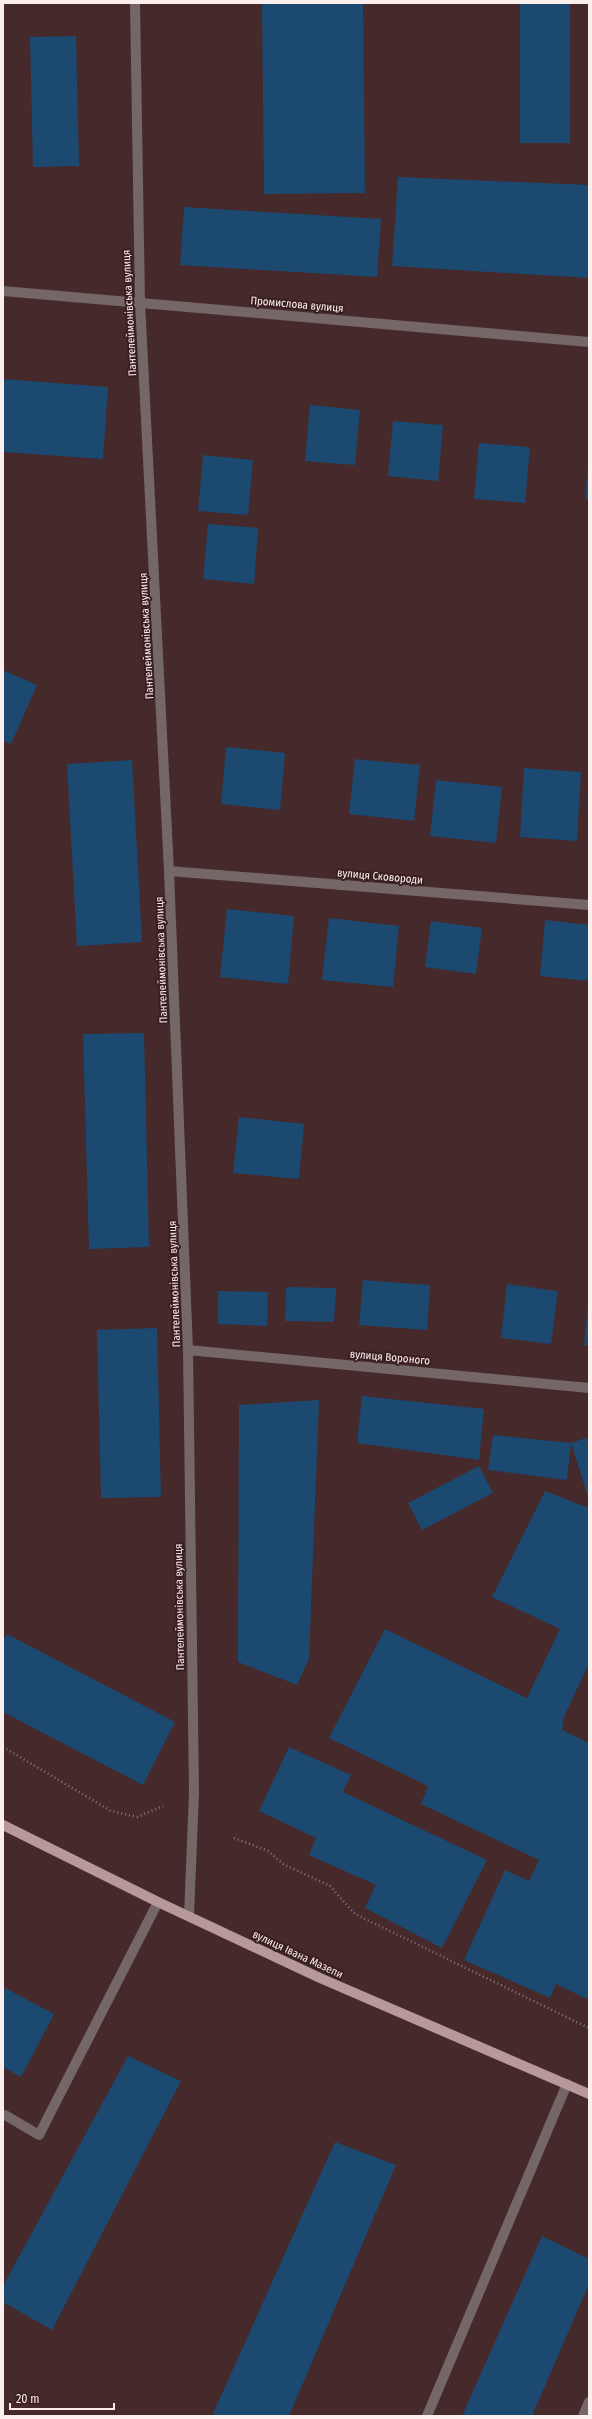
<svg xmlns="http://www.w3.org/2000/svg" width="592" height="2419" font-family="'Fira Sans Condensed',sans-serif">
<rect width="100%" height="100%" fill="#45292b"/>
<path fill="#1c4970" d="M 262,3 L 363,3 L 365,193 L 264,194 Z
M 520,3 L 570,3 L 570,143 L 520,143 Z
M 76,36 L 79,166 L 33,167 L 30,37 Z
M 398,177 L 589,185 L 589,278 L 392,266 Z
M 184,207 L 381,219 L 377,277 L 180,265 Z
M 3,379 L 108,387 L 103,459 L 3,452 Z
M 310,405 L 360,410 L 355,465 L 305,461 Z
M 393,421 L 443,425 L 438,481 L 388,476 Z
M 479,443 L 530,447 L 525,503 L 474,499 Z
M 203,455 L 253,460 L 248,515 L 198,511 Z
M 588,465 L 589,465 L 589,500 L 585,499 Z
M 208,524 L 258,528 L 254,584 L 203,579 Z
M 3,670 L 37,685 L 11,744 L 3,741 Z
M 226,747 L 285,753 L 280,810 L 221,804 Z
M 355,759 L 420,765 L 414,821 L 349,814 Z
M 132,760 L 142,942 L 77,946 L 67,764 Z
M 524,768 L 581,772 L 577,841 L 520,837 Z
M 436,780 L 502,787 L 496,843 L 430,836 Z
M 227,909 L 294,916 L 288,984 L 220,977 Z
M 329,918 L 399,926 L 393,987 L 322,980 Z
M 545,920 L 589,925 L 589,981 L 540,976 Z
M 431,921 L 482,928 L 476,974 L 425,967 Z
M 144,1033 L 149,1247 L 89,1249 L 83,1034 Z
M 239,1117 L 304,1124 L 299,1179 L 233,1173 Z
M 363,1280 L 430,1285 L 427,1330 L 359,1325 Z
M 507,1284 L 558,1291 L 551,1344 L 501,1338 Z
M 286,1287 L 336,1288 L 334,1322 L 285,1321 Z
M 218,1291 L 268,1292 L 267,1326 L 218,1324 Z
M 588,1303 L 589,1303 L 589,1346 L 584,1345 Z
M 157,1328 L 161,1497 L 101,1498 L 97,1330 Z
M 362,1396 L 484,1409 L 479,1460 L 357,1443 Z
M 319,1400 L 309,1659 L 297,1685 L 238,1662 L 239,1405 Z
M 493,1435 L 571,1443 L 567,1480 L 488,1470 Z
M 589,1437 L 589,1500 L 571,1443 Z
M 479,1466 L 493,1493 L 422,1530 L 408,1503 Z
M 545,1491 L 589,1508 L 589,1663 L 564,1717 L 562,1730 L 589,1743 L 589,2000 L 556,1984 L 550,1998 L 464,1960 L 505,1870 L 529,1881 L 539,1860 L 421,1804 L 428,1786 L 329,1738 L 385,1629 L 527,1698 L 560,1629 L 492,1597 Z
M 7,1634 L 175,1722 L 143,1785 L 3,1712 L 3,1641 Z
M 289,1747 L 351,1775 L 343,1792 L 487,1860 L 442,1948 L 365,1908 L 376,1885 L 309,1855 L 316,1838 L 259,1811 Z
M 3,1987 L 54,2014 L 21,2077 L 3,2067 Z
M 128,2056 L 181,2081 L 52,2330 L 3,2302 L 3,2286 Z
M 335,2142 L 396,2165 L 289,2416 L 212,2416 Z
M 542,2236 L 589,2259 L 589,2284 L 532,2416 L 462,2416 Z"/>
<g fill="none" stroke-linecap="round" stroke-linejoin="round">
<path stroke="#8e7879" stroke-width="2.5" stroke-dasharray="1 3" stroke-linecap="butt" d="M 3,1747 L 111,1811 L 137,1817 L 163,1806
M 234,1838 L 268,1851 L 283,1864 L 330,1886 L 355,1914 L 589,2028"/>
<path stroke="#756667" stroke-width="10" d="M 5,2115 L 39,2135 L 158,1902
M 427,2416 L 567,2084
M 583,2416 L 589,2402"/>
<path stroke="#756667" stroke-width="10" d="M 135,3 L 140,302 L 169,871 L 188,1350 L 194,1793 L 189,1916
M 3,291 L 589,342
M 169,871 L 589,905
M 188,1350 L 589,1388"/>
<path stroke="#b7999a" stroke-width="10" d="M 3,1825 L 158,1902 L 320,1978 L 589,2094"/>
</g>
<g text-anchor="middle" stroke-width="4" stroke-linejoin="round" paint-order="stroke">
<g font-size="11" fill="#fdeeee" stroke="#3a1f21">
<text transform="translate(297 304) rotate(5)" y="4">Промислова вулиця</text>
<text transform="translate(129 313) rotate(-93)" y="4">Пантелеймонівська вулиця</text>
<text transform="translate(146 636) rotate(-93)" y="4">Пантелеймонівська вулиця</text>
<text transform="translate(380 876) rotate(5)" y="4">вулиця Сковороди</text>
<text transform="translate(161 960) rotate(-92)" y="4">Пантелеймонівська вулиця</text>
<text transform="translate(174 1284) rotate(-92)" y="4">Пантелеймонівська вулиця</text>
<text transform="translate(390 1357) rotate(5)" y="4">вулиця Вороного</text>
<text transform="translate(179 1607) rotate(-91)" y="4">Пантелеймонівська вулиця</text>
<text transform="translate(298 1954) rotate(25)" y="4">вулиця Івана Мазепи</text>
</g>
</g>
<rect width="592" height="2419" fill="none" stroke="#fdeeee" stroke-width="8"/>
<path d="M10 2403v6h104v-6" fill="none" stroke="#fdeeee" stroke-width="2"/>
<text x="16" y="2403" font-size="12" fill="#fdeeee" stroke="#3a1f21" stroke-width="3" paint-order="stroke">20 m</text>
</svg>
